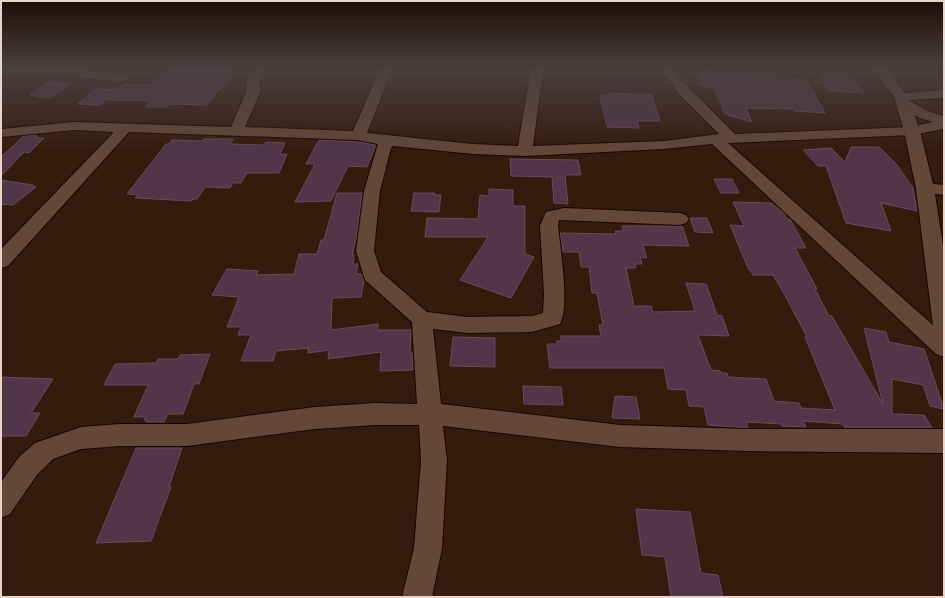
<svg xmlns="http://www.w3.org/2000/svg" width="945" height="598" font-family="Poppins,sans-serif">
<rect width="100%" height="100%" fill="#341b0c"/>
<path fill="#503648" stroke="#664b5e" d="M 170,69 L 238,69 L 206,105 L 170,104 L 167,107 L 145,107 L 150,101 L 107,100 L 122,84 L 152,85 Z
M 701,71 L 806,80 L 825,113 L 794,111 L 794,109 L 746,108 L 752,122 L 725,114 L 714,87 L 700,86 L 700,85 L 697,84 Z
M 819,76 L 850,77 L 854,80 L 864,93 L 829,91 Z
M 49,82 L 72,83 L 50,98 L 30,95 Z
M 95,89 L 115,90 L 100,105 L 78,104 Z
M 613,93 L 652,95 L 660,121 L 637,121 L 639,128 L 607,127 L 600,96 Z
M 36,135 L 38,138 L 44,138 L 29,153 L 24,152 L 1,176 L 1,157 L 24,136 Z
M 204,139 L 233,139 L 230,144 L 264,145 L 266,142 L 285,143 L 280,154 L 287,154 L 279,173 L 247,173 L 241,183 L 233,183 L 230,188 L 205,187 L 197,199 L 193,199 L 191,201 L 135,198 L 138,195 L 127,194 L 166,144 L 169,144 L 172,140 L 203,141 Z
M 319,140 L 359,142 L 376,145 L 367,167 L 348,166 L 331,201 L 295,202 L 315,164 L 306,164 Z
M 851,147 L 879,147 L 897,165 L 913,188 L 917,211 L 881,203 L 891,231 L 846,223 L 826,166 L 818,166 L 803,150 L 831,148 L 845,162 Z
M 510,159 L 578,160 L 581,175 L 565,175 L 568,204 L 554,203 L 552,177 L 511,176 Z
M 714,179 L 732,179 L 739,193 L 721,193 Z
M 1,180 L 33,185 L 32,186 L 36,187 L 13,205 L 1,204 Z
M 489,189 L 513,190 L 513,206 L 525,206 L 525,254 L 534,257 L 511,298 L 460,280 L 488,237 L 425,237 L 427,218 L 478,219 L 480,195 L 489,196 Z
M 337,193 L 362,193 L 357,235 L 352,255 L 354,255 L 353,264 L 358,264 L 356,274 L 362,274 L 364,281 L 361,297 L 332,298 L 331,330 L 378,324 L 378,330 L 411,330 L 410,352 L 412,352 L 413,370 L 380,371 L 381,352 L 328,359 L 329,350 L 308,353 L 308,348 L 276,351 L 273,361 L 241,361 L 251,335 L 238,335 L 241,327 L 227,327 L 239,297 L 212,295 L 227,269 L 258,271 L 256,275 L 294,274 L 299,254 L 317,254 L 321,240 L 324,240 Z
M 414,193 L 435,193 L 434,195 L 441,195 L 439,212 L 411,211 Z
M 733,202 L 771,203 L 783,212 L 787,219 L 790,219 L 806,248 L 795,248 L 817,289 L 815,289 L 829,316 L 832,316 L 883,404 L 864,328 L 886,332 L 889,342 L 924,349 L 944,409 L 930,406 L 923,385 L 892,379 L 892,414 L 924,415 L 932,428 L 845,428 L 843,424 L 803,421 L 806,427 L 782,426 L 781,424 L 746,422 L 748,428 L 708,425 L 704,407 L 689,406 L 686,390 L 668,389 L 664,368 L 550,368 L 547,344 L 557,344 L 557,341 L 561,341 L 561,336 L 601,336 L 599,325 L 603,325 L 597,293 L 592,293 L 589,267 L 581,267 L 579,252 L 563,252 L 560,233 L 616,234 L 615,231 L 623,231 L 622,226 L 682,226 L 689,246 L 643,245 L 647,258 L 640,257 L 642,264 L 635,264 L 636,268 L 626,268 L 634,306 L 651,306 L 653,312 L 695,311 L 686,283 L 706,284 L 717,315 L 722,316 L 729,336 L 698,335 L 711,370 L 720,371 L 721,373 L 727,373 L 728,377 L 766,379 L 774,401 L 799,403 L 801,408 L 835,410 L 805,337 L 807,337 L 782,290 L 773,275 L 753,275 L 751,271 L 749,270 L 730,225 L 744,226 Z
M 690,218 L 707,218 L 713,233 L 695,232 Z
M 453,337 L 495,338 L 495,367 L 450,366 Z
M 210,354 L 199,384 L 194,384 L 183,414 L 168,414 L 164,422 L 146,422 L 147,420 L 144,420 L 146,417 L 134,417 L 148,385 L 104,385 L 115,364 L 156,363 L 158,359 L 178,359 L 180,355 Z
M 1,377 L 53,379 L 31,413 L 40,413 L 26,436 L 1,436 Z
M 523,386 L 561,387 L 563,405 L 524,404 Z
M 615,396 L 636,397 L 640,419 L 612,418 Z
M 136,448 L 182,448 L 169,487 L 171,487 L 151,541 L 96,543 Z
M 636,509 L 690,512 L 701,573 L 718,575 L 723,597 L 671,597 L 665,557 L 642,555 Z"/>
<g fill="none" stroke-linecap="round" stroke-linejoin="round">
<defs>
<path id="minor" d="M 1,69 L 74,69 L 122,74 L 126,75 L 128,78 L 126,81 L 122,82 L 43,73 L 1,74 Z
M 252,69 L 264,69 L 259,80 L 261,90 L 245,127 L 353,131 L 380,69 L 392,69 L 367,133 L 473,144 L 518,146 L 531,69 L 543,69 L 533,146 L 664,141 L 719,134 L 682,97 L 660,69 L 672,69 L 692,91 L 735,134 L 912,127 L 933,122 L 920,118 L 898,106 L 896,103 L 898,100 L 894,97 L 896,94 L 944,90 L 944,98 L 908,100 L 930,112 L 944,116 L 944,129 L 912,135 L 728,143 L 944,335 L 944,357 L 936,354 L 712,144 L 664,149 L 525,156 L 473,154 L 393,146 L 391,148 L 380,191 L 374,251 L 381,272 L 427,312 L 468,317 L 532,316 L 543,313 L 544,295 L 540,225 L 546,212 L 564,208 L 680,213 L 686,215 L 689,219 L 686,223 L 680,225 L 559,220 L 558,225 C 560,247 570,306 560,324 L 532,332 L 468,333 L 433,329 L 441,404 L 620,425 L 747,429 L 944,429 L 944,453 L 747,451 L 620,447 L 443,426 L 447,461 L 442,548 L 432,597 L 402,597 L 414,548 L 421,461 L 419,425 L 375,425 L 315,429 L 187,446 L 120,446 L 81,449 L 53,459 L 37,475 L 10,514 L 1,518 L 1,482 L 19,457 L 35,443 L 81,427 L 120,424 L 187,424 L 315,407 L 375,403 L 417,404 L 412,322 L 365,280 L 356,251 L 364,191 L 378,144 L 358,140 L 129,132 L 8,266 L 1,268 L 1,249 L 114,132 L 74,130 L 1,137 L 1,129 L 74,122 L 231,127 L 247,90 L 247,80 Z
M 925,183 L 944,185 L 944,195 L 919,192 L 917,188 L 919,184 Z"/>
<path id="tertiary" d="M 873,69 L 887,69 L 908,97 L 920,131 L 934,188 L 944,252 L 944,335 L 936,332 L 933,326 L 916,188 L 904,131 L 894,97 Z"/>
</defs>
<use href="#minor" stroke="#1a0500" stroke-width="2"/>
<use href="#tertiary" stroke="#1a0500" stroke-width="2"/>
<use href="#minor" fill="#634737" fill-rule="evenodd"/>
<use href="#tertiary" fill="#634737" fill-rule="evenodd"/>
</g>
<linearGradient id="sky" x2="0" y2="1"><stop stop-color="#1d0f07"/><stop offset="0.45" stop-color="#4a3f40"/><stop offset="1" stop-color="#4a3f40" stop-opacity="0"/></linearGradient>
<rect width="945" height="152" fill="url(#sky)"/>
<rect width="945" height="598" fill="none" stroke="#e7d5cc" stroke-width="4"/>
</svg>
